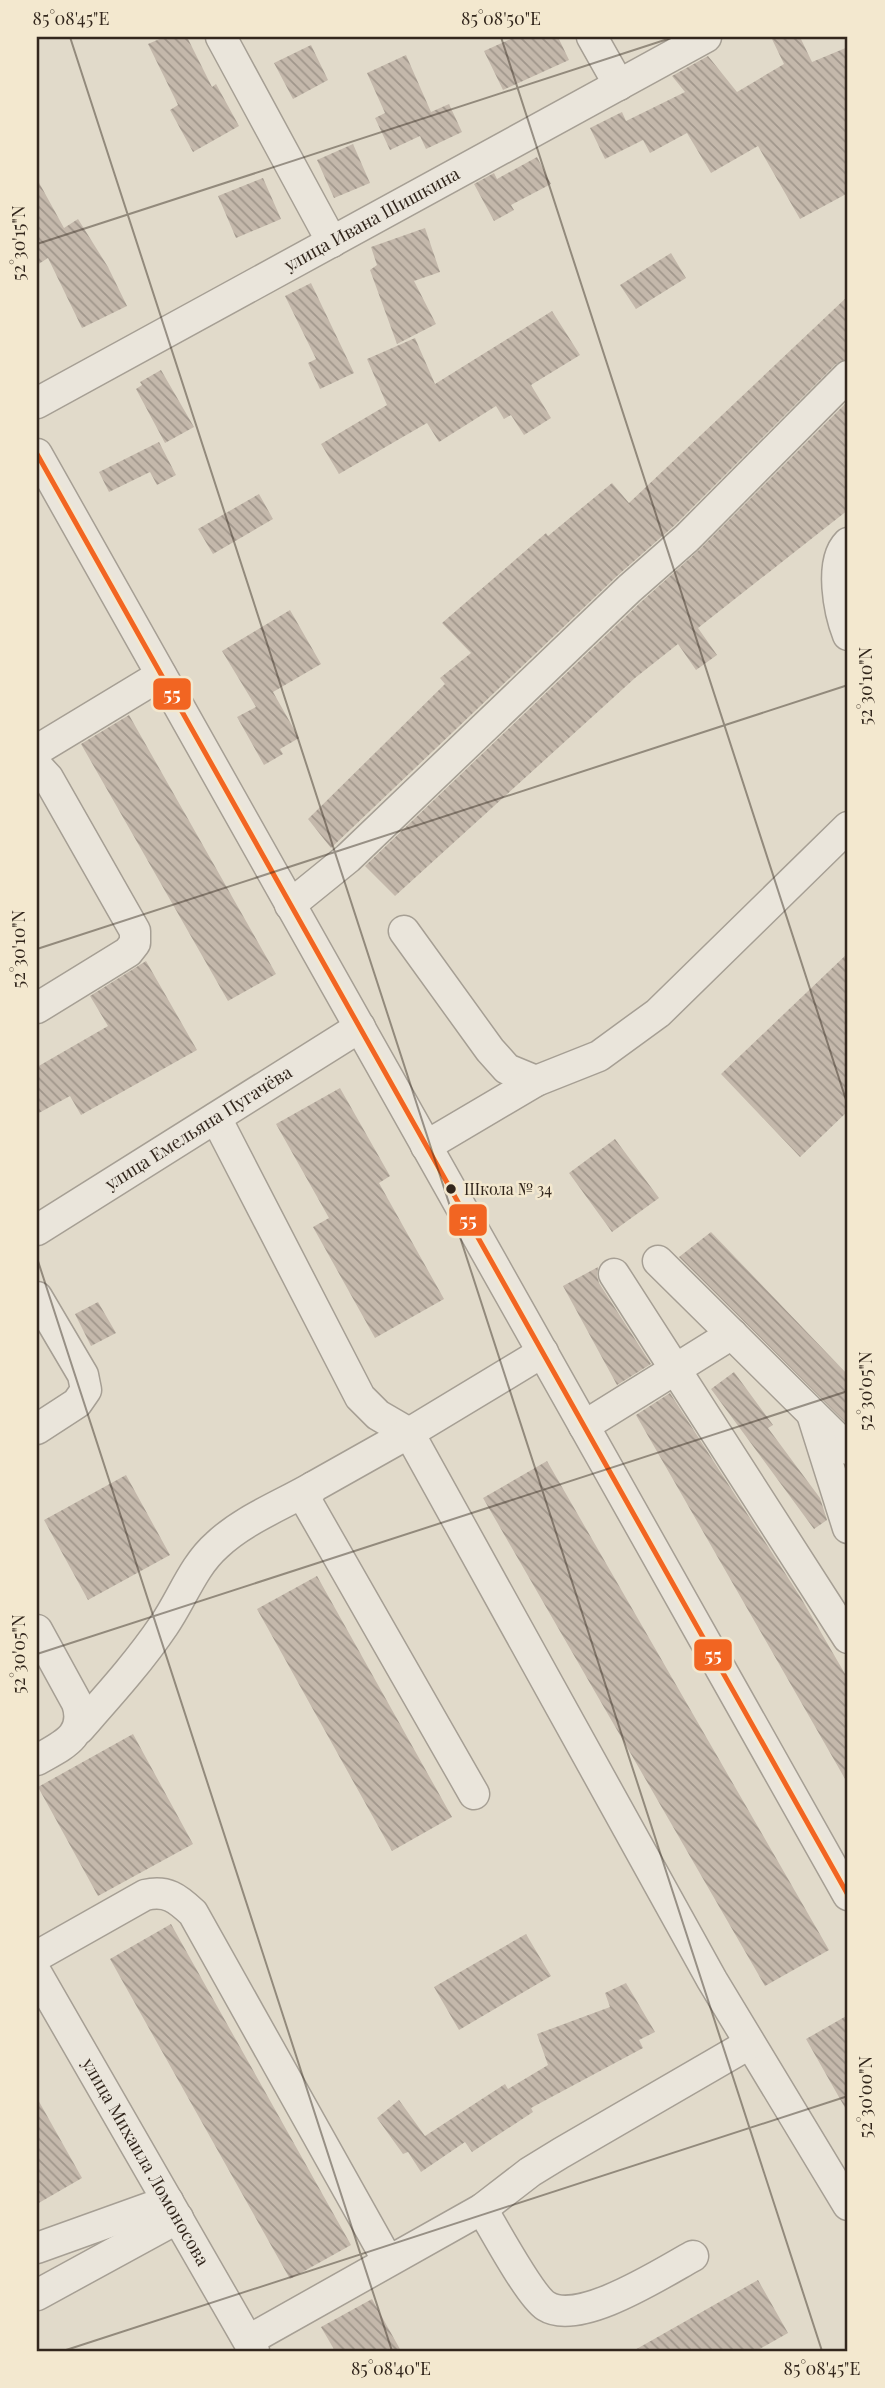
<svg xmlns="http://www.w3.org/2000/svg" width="885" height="2388" font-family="'Playfair Display',serif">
<defs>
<pattern id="building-back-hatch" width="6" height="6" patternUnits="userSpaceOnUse" patternTransform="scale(1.75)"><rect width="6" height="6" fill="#c4b8ab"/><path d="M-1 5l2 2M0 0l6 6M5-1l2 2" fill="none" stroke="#a0968b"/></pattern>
</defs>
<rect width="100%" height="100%" fill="#e1daca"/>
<path fill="url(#building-back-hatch)" d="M 164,37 L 187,37 L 212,87 L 216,84 L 239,126 L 193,152 L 170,110 L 178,105 L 148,44 Z
M 515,37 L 558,37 L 569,60 L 503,90 L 484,51 Z
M 771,37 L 800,37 L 812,62 L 848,47 L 848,193 L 800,219 L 758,146 L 711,173 L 687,133 L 650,153 L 643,140 L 605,159 L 590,128 L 622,112 L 626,121 L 685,92 L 672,76 L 708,56 L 737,92 L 784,64 Z
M 311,45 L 328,80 L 293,99 L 274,63 Z
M 406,55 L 431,112 L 449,104 L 462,132 L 426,149 L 420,136 L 390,150 L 375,118 L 385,113 L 367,73 Z
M 353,144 L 370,183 L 334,198 L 317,160 Z
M 537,157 L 551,184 L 511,205 L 514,210 L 494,221 L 474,184 L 494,173 L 497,179 Z
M 263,178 L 281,219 L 236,238 L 218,196 Z
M 37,179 L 64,228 L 78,219 L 108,267 L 127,306 L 82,328 L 48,258 L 37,265 Z
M 425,228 L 440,272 L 414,281 L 436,324 L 397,344 L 370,270 L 377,265 L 371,247 Z
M 671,253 L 686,278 L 636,309 L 620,285 Z
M 311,283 L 354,373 L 320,389 L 308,363 L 316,359 L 285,296 Z
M 848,296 L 848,359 L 836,364 L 675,525 L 617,576 L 331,848 L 308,819 L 445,684 L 440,678 L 471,653 L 442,623 L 546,533 L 548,536 L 612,483 L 629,503 Z
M 552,311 L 580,355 L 531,385 L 551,418 L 524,435 L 511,415 L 504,419 L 496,406 L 439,442 L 427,423 L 339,474 L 321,444 L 387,405 L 367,359 L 415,338 L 435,384 Z
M 161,370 L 194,427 L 165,443 L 136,389 L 142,385 L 140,382 Z
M 848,401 L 848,510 L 698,628 L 717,655 L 696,670 L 678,644 L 635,678 L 395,896 L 365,866 L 641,602 L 699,550 Z
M 159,442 L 176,475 L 157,485 L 150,472 L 109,492 L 99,472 Z
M 259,494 L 273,519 L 213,554 L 198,529 Z
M 290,610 L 321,664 L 273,692 L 299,738 L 280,749 L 283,754 L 264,765 L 237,717 L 256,707 L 222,651 Z
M 129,715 L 276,974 L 228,1001 L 81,744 Z
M 848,953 L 848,1111 L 800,1157 L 721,1074 Z
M 146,961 L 197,1050 L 81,1115 L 70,1096 L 37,1114 L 37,1067 L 108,1026 L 90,996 Z
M 340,1088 L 390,1176 L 379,1183 L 444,1299 L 375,1338 L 313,1227 L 329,1218 L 276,1124 Z
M 615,1139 L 659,1198 L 612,1232 L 569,1173 Z
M 711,1232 L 848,1375 L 848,1425 L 679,1257 Z
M 598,1267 L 597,1276 L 599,1283 L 651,1364 L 617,1385 L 563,1286 Z
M 98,1302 L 116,1333 L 91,1346 L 75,1314 Z
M 734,1372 L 773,1425 L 768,1428 L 820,1498 L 827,1520 L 814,1529 L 711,1389 Z
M 670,1393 L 801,1598 L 848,1679 L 848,1784 L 636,1415 Z
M 547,1461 L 829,1950 L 765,1986 L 483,1498 Z
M 126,1475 L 170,1555 L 88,1600 L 44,1520 Z
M 317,1576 L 452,1817 L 392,1851 L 257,1609 Z
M 133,1734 L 193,1844 L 98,1896 L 38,1787 Z
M 171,1924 L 351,2245 L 290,2279 L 110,1959 Z
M 526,1934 L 551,1976 L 459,2030 L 434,1987 Z
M 626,1983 L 655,2032 L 639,2040 L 643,2048 L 531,2108 L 533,2112 L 472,2152 L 465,2142 L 421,2172 L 408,2152 L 403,2154 L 377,2118 L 399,2100 L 425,2136 L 505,2084 L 508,2089 L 548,2065 L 537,2034 L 610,2007 L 605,1993 Z
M 848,2015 L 848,2113 L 806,2039 Z
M 37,2098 L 82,2178 L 37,2204 Z
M 758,2280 L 788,2333 L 756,2351 L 633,2351 Z
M 372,2299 L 401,2351 L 335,2351 L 321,2327 Z"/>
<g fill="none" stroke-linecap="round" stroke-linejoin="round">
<defs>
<g id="minor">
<path d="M 221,37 L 332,242"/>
<path d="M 592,37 L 619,85"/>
<path id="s1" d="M 37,403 L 706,37"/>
<path d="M 37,454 L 848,1895"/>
<path d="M 848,543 C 829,562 839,612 848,635"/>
<path d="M 37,750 L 161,675"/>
<path d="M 37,766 L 48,778 L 135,931 L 135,943 L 128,952 L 37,1008"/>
<path d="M 290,905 L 348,858 L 629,589 L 687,538 L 848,376"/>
<path d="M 404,931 L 490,1050 L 507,1069 L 536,1081"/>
<path d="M 216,1118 L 360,1397 L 378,1415 L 409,1433 L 712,1980 L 848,2205"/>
<path d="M 426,1146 L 536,1081 L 599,1056 L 658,1013 L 848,827"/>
<path id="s2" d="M 37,1230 L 360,1027"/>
<path d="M 658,1261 L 848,1449"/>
<path d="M 614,1274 L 848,1638"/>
<path d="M 37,1297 L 83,1375 L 86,1390 L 77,1403 L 37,1429"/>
<path d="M 813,1417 L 848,1528"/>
<path d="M 584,1426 L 732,1334"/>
<path d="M 37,1630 L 77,1703 C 88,1736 61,1746 37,1760"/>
<path d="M 79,1729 C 109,1695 139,1662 164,1625 C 182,1599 193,1566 217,1545 C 243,1520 282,1505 313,1487"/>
<path d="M 474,1794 L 307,1502 L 308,1495 L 313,1487 L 409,1433 L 543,1352"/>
<path d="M 37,1956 L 145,1895 C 167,1890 177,1898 193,1913 L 388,2261"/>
<path id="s3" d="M 37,1974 L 254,2351"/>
<path d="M 482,2209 C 494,2229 530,2296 546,2306 C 579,2327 662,2273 693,2256"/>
<path d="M 37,2248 L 168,2201"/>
<path d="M 37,2295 L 178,2218"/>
<path d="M 249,2340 L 482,2209 L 530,2172 L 561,2153 L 749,2044"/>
</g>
</defs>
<use href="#minor" stroke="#a69f94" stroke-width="33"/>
<use href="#minor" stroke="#eae5db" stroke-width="30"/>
<defs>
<path id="bus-1" d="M 37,454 L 848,1895"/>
</defs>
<use href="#bus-1" stroke="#f3e8cf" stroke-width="10"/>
<use href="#bus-1" stroke="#f26522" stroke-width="5"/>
</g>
<path fill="none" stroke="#33271d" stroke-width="2" stroke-opacity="0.45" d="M 70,37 L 822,2351M 501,37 L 848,1106M 37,244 L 674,37M 37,949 L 848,685M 37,1258 L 392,2351M 37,1654 L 848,1391M 63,2351 L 848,2096"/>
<circle fill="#33271d" stroke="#f3e8cf" stroke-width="2.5" cx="451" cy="1189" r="6"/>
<g text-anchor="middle" stroke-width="5" stroke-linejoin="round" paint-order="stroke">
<g font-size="16" fill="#33271d" stroke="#f3e8cf" text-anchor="start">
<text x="464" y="1195">Школа № 34</text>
</g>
<g font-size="18" fill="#33271d" stroke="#f3e8cf">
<text dy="6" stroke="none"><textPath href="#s1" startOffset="382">улица Ивана Шишкина</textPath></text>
<text dy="6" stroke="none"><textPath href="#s2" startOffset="191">улица Емельяна Пугачёва</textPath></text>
<text dy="6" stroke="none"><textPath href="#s3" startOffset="217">улица Михаила Ломоносова</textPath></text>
</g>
</g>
<g stroke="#f3e8cf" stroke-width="2.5">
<rect x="152" y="677" width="40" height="34" rx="7" fill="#f26522"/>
<rect x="448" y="1203" width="40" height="34" rx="7" fill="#f26522"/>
<rect x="693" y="1638" width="40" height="34" rx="7" fill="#f26522"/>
</g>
<g font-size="19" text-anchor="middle" font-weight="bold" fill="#fff">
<text x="172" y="701">55</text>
<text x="468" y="1227">55</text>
<text x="713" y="1662">55</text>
</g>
<rect width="885" height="2388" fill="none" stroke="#f3e8cf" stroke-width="77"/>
<rect x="38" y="38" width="808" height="2312" fill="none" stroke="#33271d" stroke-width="2.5"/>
<g font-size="18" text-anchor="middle" fill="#33271d">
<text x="71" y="25">85°08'45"E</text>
<text x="501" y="25">85°08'50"E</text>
<text transform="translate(19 243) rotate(-90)" y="6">52°30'15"N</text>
<text transform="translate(866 686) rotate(-90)" y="6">52°30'10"N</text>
<text transform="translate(19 949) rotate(-90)" y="6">52°30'10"N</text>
<text transform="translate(866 1391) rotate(-90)" y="6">52°30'05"N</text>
<text transform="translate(19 1654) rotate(-90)" y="6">52°30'05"N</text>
<text transform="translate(866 2097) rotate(-90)" y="6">52°30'00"N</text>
<text x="391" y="2375">85°08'40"E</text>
<text x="822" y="2375">85°08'45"E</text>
</g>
</svg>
